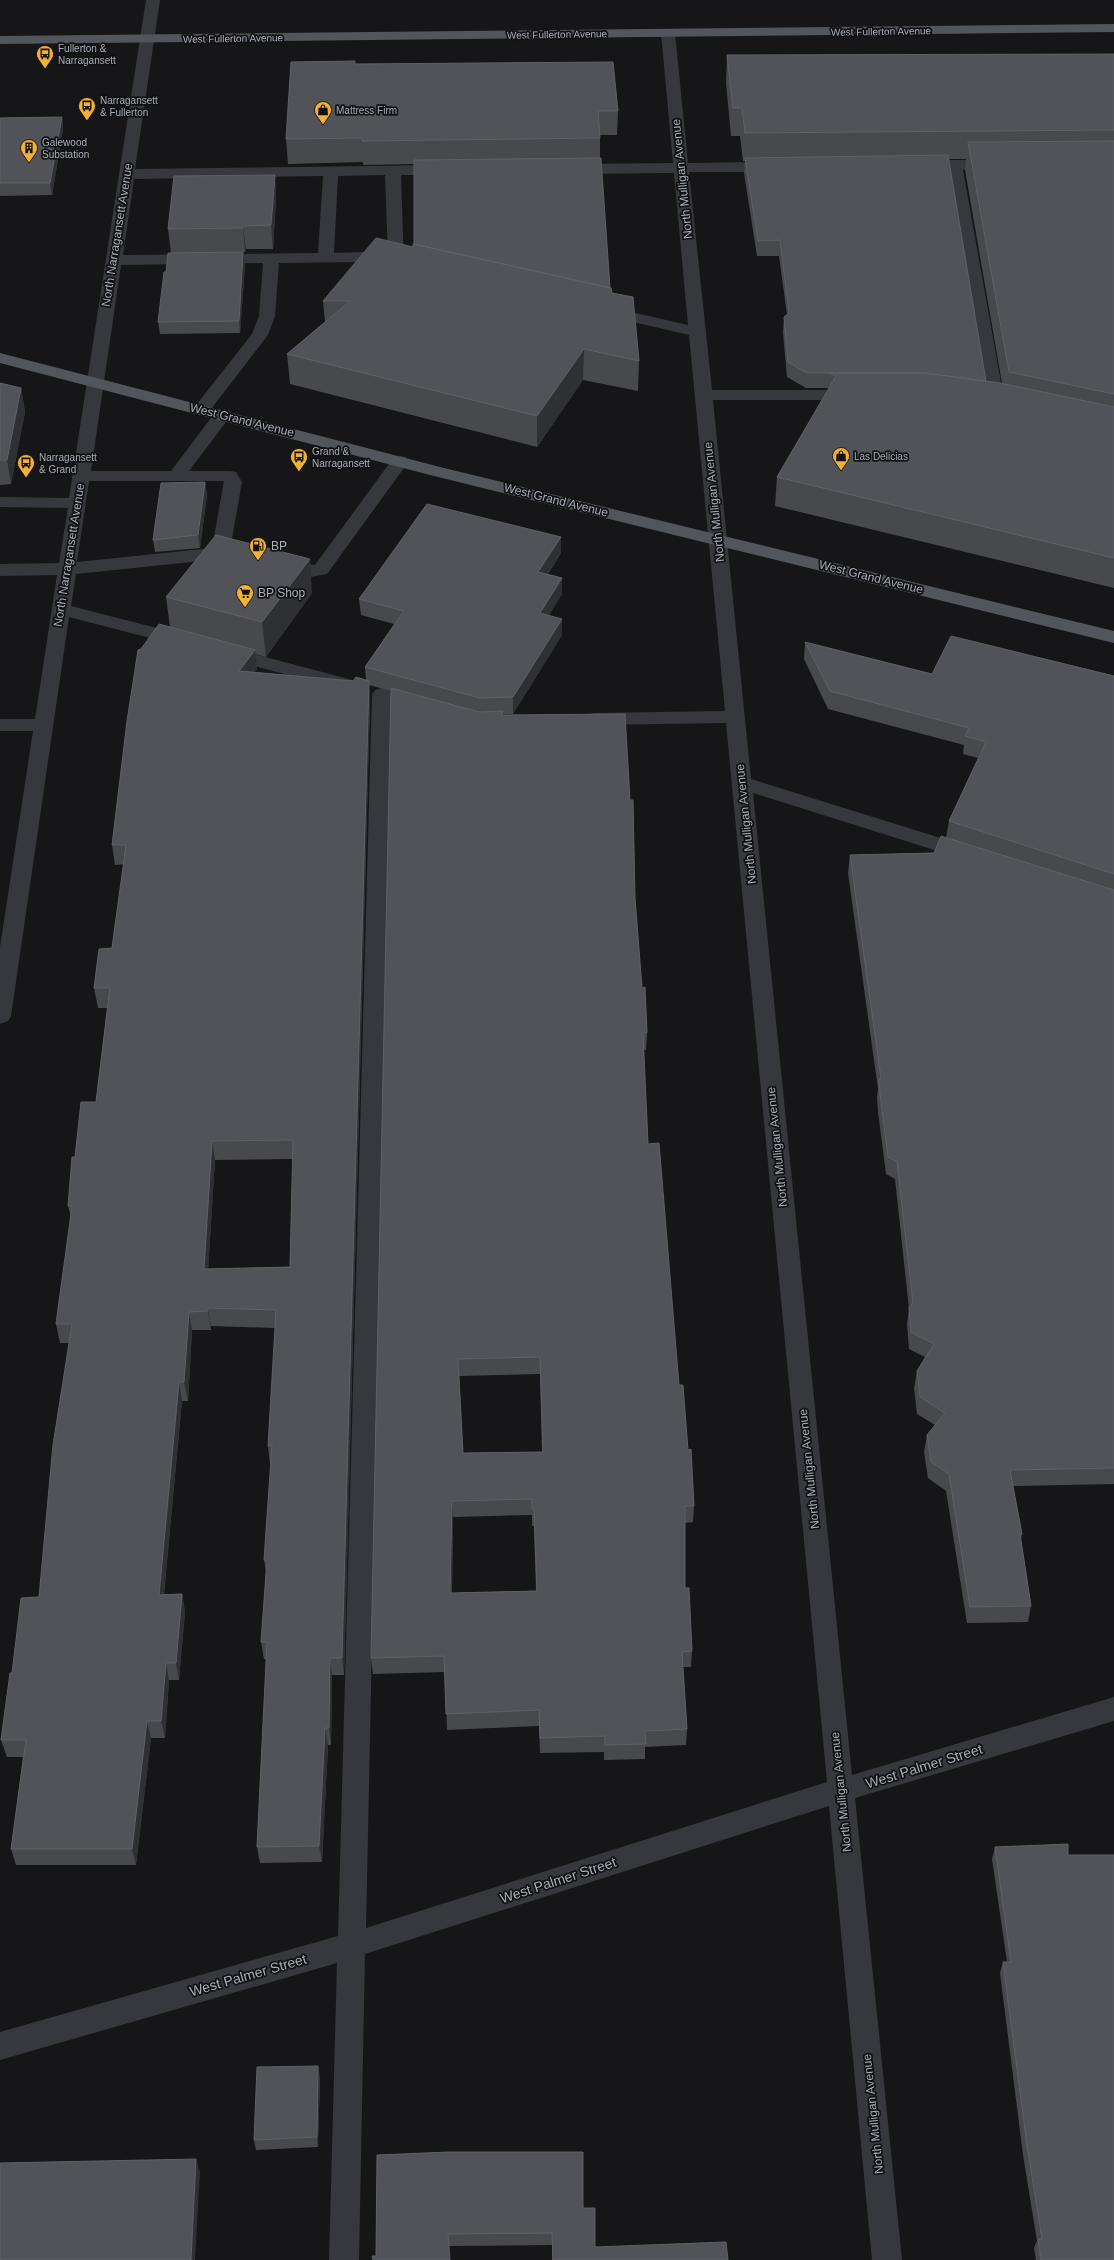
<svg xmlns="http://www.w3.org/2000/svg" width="1114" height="2260" font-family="Arial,sans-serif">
<rect width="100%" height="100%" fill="#161618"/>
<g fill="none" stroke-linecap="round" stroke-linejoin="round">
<path fill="#37383d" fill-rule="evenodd" d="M 146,0 L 160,0 L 135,169 L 444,165 L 449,167 L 452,170 L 449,173 L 444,175 L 401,175 L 404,263 L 402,266 L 396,268 L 366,262 L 279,263 L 275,316 L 268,335 L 208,413 L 196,413 L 193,409 L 252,334 L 259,316 L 263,263 L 121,265 L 91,471 L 171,471 L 217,410 L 229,410 L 232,414 L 189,471 L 230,471 L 236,472 L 242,482 L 230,550 L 238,552 L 241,556 L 238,560 L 232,562 L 220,559 L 76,574 L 71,606 L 188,636 L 190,640 L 188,644 L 181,646 L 69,617 L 11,1016 L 8,1021 L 0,1024 L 0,947 L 33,731 L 0,731 L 0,719 L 35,719 L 57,575 L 0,576 L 0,564 L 59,563 L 68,508 L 0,507 L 0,497 L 69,498 ZM 385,175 L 388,257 L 366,252 L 334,253 L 338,176 ZM 323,176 L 318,253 L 123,255 L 134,179 ZM 89,481 L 224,481 L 212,548 L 77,562 Z
M 668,29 L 675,33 L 688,163 L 774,162 L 779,164 L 782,167 L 779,170 L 774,172 L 689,172 L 712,390 L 854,390 L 860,391 L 862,395 L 860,399 L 854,400 L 713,400 L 751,779 L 973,848 L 976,853 L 973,858 L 966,860 L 753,793 L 852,1775 L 1114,1697 L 1114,1721 L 855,1798 L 902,2260 L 872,2260 L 829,1806 L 365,1954 L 359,2260 L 329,2260 L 337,1963 L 0,2060 L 0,2032 L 338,1936 L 372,694 L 375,690 L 382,688 L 389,690 L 392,694 L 366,1928 L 827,1782 L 726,723 L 594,725 L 587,723 L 584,719 L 587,715 L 594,713 L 725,711 L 689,335 L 599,314 L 597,311 L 599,308 L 605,306 L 688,325 L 674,173 L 572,174 L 567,172 L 564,169 L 567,166 L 572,164 L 673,163 L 661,33 Z
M 920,160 L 996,160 L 1001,162 L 1004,165 L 1001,168 L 963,170 L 1005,405 L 1002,409 L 990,409 L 987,405 L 948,170 L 915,168 L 912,165 L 915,162 Z
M 400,456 L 406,457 L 409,461 L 327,574 L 310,577 L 276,570 L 273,566 L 276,562 L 282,560 L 315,565 L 394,457 Z
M 227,647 L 360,682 L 362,686 L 360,690 L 353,692 L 220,657 L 218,653 L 220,649 Z"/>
<path fill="#53555c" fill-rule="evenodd" d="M 1114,24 L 1114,32 L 0,44 L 0,36 Z
M 0,353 L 444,468 L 1114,631 L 1114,643 L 434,476 L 0,363 Z"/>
</g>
<path fill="#47494d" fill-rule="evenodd" d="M 1114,54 L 1114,588 L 775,506 L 777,477 L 829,388 L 806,388 L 787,377 L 783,333 L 784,317 L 787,315 L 779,256 L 757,256 L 744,173 L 745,161 L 743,161 L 740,136 L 731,136 L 726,83 L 727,55 ZM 949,159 L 966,159 L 965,170 L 1002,383 L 986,381 Z
M 356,64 L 618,111 L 617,135 L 600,135 L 600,158 L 610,288 L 639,361 L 638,391 L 583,380 L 537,447 L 290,384 L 287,354 L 325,322 L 323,301 L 413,247 L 414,244 L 414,164 L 363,165 L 363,162 L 288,164 L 286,139 Z
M 62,117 L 63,129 L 52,195 L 0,196 L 0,118 Z
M 275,175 L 276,199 L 273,249 L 246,249 L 245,252 L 243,252 L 245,265 L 240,333 L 160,334 L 158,322 L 166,272 L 171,253 L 168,229 Z
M 0,383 L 21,388 L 25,412 L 11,484 L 0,485 Z
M 205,482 L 207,495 L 200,548 L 155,552 L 153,540 Z
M 561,553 L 548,574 L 562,578 L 562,594 L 549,615 L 562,635 L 513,714 L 503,714 L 503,715 L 635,898 L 642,988 L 647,1033 L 646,1050 L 643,1050 L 648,1144 L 694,1506 L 693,1522 L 685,1523 L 685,1588 L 692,1651 L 691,1667 L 683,1667 L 687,1729 L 686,1745 L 645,1747 L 645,1759 L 604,1760 L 604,1752 L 540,1753 L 539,1726 L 447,1730 L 445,1672 L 373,1674 L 371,1658 L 391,691 L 369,685 L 370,700 L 344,1675 L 332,1675 L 331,1745 L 328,1745 L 322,1862 L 260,1863 L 257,1847 L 266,1659 L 264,1659 L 261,1642 L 266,1572 L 264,1560 L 271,1464 L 270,1464 L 268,1446 L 275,1328 L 211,1326 L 211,1330 L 192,1330 L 188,1401 L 182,1401 L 164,1594 L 182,1594 L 185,1612 L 179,1680 L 169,1680 L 165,1738 L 151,1738 L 136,1865 L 16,1865 L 11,1849 L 23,1757 L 7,1757 L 1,1740 L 12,1673 L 39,1597 L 69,1343 L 60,1343 L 56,1324 L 71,1217 L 68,1206 L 75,1157 L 96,1102 L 107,1008 L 98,1008 L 94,988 L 112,948 L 124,864 L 115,865 L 112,845 L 141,649 L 170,627 L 166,597 L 312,593 L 266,657 L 255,654 L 257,669 L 254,672 L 353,681 L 366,680 L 365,667 L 394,624 L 361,615 L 359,599 ZM 293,1159 L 290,1267 L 208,1269 L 215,1160 ZM 540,1374 L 542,1452 L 463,1453 L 459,1376 ZM 532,1515 L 532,1526 L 534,1526 L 536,1591 L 452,1593 L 453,1517 Z
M 805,642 L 932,674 L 1114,676 L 1114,1484 L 1013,1486 L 1022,1534 L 1021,1539 L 1031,1606 L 1028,1622 L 967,1623 L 946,1491 L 928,1478 L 924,1452 L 927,1435 L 935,1425 L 917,1414 L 914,1388 L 917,1371 L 925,1357 L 909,1349 L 907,1324 L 909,1309 L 895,1179 L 886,1174 L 878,1112 L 877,1097 L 878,1089 L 848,873 L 850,855 L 934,853 L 946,838 L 949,821 L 978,758 L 963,754 L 964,745 L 828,709 L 804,659 Z
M 995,1847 L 1068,1855 L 1114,2260 L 1036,2260 L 1034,2248 L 1037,2241 L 1023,2155 L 1000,1973 L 1003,1962 L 1007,1962 L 992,1859 Z
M 320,2076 L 318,2147 L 256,2150 L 254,2140 Z
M 377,2155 L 583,2208 L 595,2247 L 728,2260 L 552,2260 L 552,2245 L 449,2246 L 376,2256 Z"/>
<path fill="#2f3033" d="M 62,117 L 63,129 L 52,195 L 50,183 Z
M 275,175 L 276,199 L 273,249 L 271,225 Z
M 243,226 L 246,249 L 245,252 L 243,228 Z
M 243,252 L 245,265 L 240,333 L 239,321 Z
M 584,349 L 583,380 L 537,447 L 537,416 Z
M 21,388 L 25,412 L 11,484 L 7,460 Z
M 205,482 L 207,495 L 200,548 L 198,535 Z
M 561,537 L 561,553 L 538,588 L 538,572 Z
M 310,559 L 312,593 L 266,657 L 262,622 Z
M 562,578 L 562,594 L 540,629 L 540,613 Z
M 562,619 L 562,635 L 513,714 L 513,697 Z
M 255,650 L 257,669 L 241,690 L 239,671 Z
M 369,681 L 370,700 L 344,1675 L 342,1658 Z
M 212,1141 L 215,1160 L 207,1287 L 204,1269 Z
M 208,1308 L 211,1326 L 211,1330 L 208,1311 Z
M 189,1312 L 192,1330 L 188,1401 L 184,1382 Z
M 179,1382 L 182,1401 L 162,1612 L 159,1595 Z
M 452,1501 L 453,1517 L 451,1609 L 450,1593 Z
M 182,1594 L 185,1612 L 179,1680 L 176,1663 Z
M 330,1658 L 332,1675 L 331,1745 L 329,1728 Z
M 166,1663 L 169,1680 L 165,1738 L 161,1721 Z
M 147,1721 L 151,1738 L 136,1865 L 132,1849 Z
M 325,1728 L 328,1745 L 322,1862 L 319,1846 Z
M 318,2066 L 320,2076 L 318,2147 L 317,2137 Z
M 196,2159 L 200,2172 L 195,2260 L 191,2260 Z"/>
<path fill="#525359" stroke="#5f6168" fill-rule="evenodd" d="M 1114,54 L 1114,130 L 745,133 L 742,108 L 733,108 L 727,55 Z
M 355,61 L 355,64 L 613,62 L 618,111 L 598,111 L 600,138 L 362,141 L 362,138 L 286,139 L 291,62 Z
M 62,117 L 50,183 L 0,183 L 0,118 Z
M 1114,141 L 1114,394 L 1009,372 L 968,142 Z
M 948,155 L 986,381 L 925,373 L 807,373 L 788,362 L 784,317 L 789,313 L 780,240 L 758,241 L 745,158 Z
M 601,158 L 610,288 L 414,244 L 414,160 Z
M 275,175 L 271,225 L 243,226 L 243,228 L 168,229 L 174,176 Z
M 376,238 L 413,247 L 413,244 L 611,288 L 612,293 L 633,297 L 639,361 L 584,349 L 537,416 L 287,354 L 350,301 L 323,301 Z
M 243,252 L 239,321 L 158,322 L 164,272 L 166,272 L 168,253 Z
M 830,373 L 925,373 L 1000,383 L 1114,407 L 1114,558 L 777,477 L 836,376 Z
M 0,383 L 21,388 L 7,460 L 0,460 Z
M 205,482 L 198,535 L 153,540 L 161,483 Z
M 427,504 L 561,537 L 538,572 L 562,578 L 540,613 L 562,619 L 513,697 L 480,698 L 365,667 L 404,611 L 359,599 Z
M 216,535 L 310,559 L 262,622 L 166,597 Z
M 159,624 L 255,650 L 239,671 L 353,681 L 356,677 L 369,681 L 342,1658 L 330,1658 L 329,1728 L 325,1728 L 319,1846 L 257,1847 L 267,1642 L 261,1642 L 267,1560 L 264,1560 L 272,1445 L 268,1446 L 276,1310 L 208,1308 L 208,1311 L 189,1312 L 184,1382 L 179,1382 L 159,1595 L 182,1594 L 176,1663 L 166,1663 L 161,1721 L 147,1721 L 132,1849 L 11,1849 L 26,1740 L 1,1740 L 10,1673 L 12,1673 L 21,1598 L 39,1597 L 53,1445 L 72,1324 L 56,1324 L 72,1206 L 68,1206 L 72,1157 L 75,1157 L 81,1102 L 96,1102 L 110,988 L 94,988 L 99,949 L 112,948 L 126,845 L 112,845 L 127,721 L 138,650 L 141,649 ZM 293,1140 L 290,1267 L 204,1269 L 212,1141 Z
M 951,636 L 1114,676 L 1114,874 L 949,821 L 986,742 L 965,736 L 969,728 L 830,691 L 805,642 L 932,674 Z
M 391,688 L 479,712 L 503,711 L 501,715 L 625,714 L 630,800 L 633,800 L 635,898 L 642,988 L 645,987 L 647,1033 L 643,1033 L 648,1144 L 659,1143 L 679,1385 L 683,1385 L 688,1450 L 691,1449 L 694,1506 L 685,1506 L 685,1588 L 689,1588 L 692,1651 L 682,1652 L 687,1729 L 645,1731 L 646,1744 L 605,1745 L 605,1736 L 540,1738 L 539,1710 L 446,1714 L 444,1656 L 371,1658 ZM 540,1357 L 543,1452 L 463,1453 L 458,1359 ZM 532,1499 L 532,1509 L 534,1509 L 537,1591 L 450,1593 L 452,1501 Z
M 941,836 L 1114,890 L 1114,1468 L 1010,1470 L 1022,1534 L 1020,1534 L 1031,1606 L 970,1607 L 949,1474 L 931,1462 L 927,1435 L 945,1413 L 920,1397 L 917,1371 L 934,1344 L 911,1332 L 909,1307 L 913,1303 L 897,1162 L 888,1157 L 880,1094 L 879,1080 L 881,1078 L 850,855 L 934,853 Z
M 1068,1844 L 1068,1855 L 1114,1855 L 1114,2260 L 1041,2260 L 1038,2239 L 1042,2239 L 1027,2145 L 1003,1962 L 1011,1962 L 995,1847 Z
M 318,2066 L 317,2137 L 254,2140 L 257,2067 Z
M 449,2152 L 583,2152 L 583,2208 L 595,2208 L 595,2247 L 726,2242 L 728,2260 L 553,2260 L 552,2233 L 448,2234 L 450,2260 L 373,2260 L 372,2256 L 376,2256 L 377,2155 Z
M 196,2159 L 191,2260 L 0,2260 L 0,2163 Z"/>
<defs>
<symbol id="bus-pin" viewBox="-11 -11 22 30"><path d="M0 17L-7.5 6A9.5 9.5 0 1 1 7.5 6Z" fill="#f2b134" stroke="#111113"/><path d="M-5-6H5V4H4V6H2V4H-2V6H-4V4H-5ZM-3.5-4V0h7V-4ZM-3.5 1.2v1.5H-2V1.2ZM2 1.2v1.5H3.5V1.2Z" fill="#111"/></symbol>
<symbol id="shop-pin" viewBox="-11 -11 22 30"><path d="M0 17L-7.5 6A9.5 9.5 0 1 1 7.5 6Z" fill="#f2b134" stroke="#111113"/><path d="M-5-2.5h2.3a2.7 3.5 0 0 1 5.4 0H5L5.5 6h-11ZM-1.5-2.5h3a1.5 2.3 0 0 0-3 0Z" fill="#111"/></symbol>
<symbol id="building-pin" viewBox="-11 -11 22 30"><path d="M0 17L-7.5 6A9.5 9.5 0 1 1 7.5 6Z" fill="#f2b134" stroke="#111113"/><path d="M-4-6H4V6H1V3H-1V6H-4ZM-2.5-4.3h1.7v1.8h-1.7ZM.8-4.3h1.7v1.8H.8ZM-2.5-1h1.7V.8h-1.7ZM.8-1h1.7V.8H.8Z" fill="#111"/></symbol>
<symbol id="fuel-pin" viewBox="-11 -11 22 30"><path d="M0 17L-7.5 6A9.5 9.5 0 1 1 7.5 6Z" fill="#f2b134" stroke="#111113"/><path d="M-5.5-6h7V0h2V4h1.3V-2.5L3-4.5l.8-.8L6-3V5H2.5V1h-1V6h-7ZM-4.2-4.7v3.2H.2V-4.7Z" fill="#111"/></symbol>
<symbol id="supermarket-pin" viewBox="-11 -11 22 30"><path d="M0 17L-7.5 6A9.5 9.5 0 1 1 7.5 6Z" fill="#f2b134" stroke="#111113"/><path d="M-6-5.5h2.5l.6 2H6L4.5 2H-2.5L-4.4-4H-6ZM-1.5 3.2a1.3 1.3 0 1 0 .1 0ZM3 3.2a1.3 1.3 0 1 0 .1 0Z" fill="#111"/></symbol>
</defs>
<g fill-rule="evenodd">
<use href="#bus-pin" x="35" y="44" width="20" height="27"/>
<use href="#bus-pin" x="77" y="96" width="20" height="27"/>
<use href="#shop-pin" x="313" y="100" width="20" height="27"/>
<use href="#building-pin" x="19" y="138" width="20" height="27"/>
<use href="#shop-pin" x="831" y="446" width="20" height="27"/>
<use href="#bus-pin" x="289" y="447" width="20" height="27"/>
<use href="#bus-pin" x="16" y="453" width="20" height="27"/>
<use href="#fuel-pin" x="248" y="536" width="20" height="27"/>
<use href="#supermarket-pin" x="235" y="583" width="20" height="27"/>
</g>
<g text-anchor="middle" stroke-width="3.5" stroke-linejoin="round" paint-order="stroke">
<g font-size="10" fill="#a8adb8" stroke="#111113">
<text transform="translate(881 31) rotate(-1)" y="4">West Fullerton Avenue</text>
<text transform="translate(557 34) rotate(-1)" y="4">West Fullerton Avenue</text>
<text transform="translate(233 38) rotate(-1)" y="4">West Fullerton Avenue</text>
</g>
<g font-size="10" fill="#a8adb8" stroke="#111113" text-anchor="start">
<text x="58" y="52">Fullerton &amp;<tspan x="58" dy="12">Narragansett</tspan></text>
<text x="100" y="104">Narragansett<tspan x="100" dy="12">&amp; Fullerton</tspan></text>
<text x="336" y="114">Mattress Firm</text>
<text x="42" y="146">Galewood<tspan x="42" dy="12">Substation</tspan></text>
<text x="312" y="455">Grand &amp;<tspan x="312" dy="12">Narragansett</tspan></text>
<text x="854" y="460">Las Delicias</text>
<text x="39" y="461">Narragansett<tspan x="39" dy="12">&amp; Grand</tspan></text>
</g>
<g font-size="12" fill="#a8adb8" stroke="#111113">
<text transform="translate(682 179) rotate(-96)" y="4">North Mulligan Avenue</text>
<text transform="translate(117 235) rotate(-81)" y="4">North Narragansett Avenue</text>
<text transform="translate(242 420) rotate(14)" y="4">West Grand Avenue</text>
<text transform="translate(556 500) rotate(14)" y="4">West Grand Avenue</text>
<text transform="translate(714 502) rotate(-96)" y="4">North Mulligan Avenue</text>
<text transform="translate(69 555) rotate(-81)" y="4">North Narragansett Avenue</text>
<text transform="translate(871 577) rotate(14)" y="4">West Grand Avenue</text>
<text transform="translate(746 824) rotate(-96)" y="4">North Mulligan Avenue</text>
<text transform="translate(777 1147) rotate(-96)" y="4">North Mulligan Avenue</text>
<text transform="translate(809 1469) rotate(-96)" y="4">North Mulligan Avenue</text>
<text transform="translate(841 1792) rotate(-96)" y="4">North Mulligan Avenue</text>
<text transform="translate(873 2114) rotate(-96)" y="4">North Mulligan Avenue</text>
</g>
<g font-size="12" fill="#a8adb8" stroke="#111113" text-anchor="start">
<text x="271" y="550">BP</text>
<text x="258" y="597">BP Shop</text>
</g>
<g font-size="14" fill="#a8adb8" stroke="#111113">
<text transform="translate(924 1766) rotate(-17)" y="5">West Palmer Street</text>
<text transform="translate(558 1880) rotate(-18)" y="5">West Palmer Street</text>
<text transform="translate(248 1975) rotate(-16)" y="5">West Palmer Street</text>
</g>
</g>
</svg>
